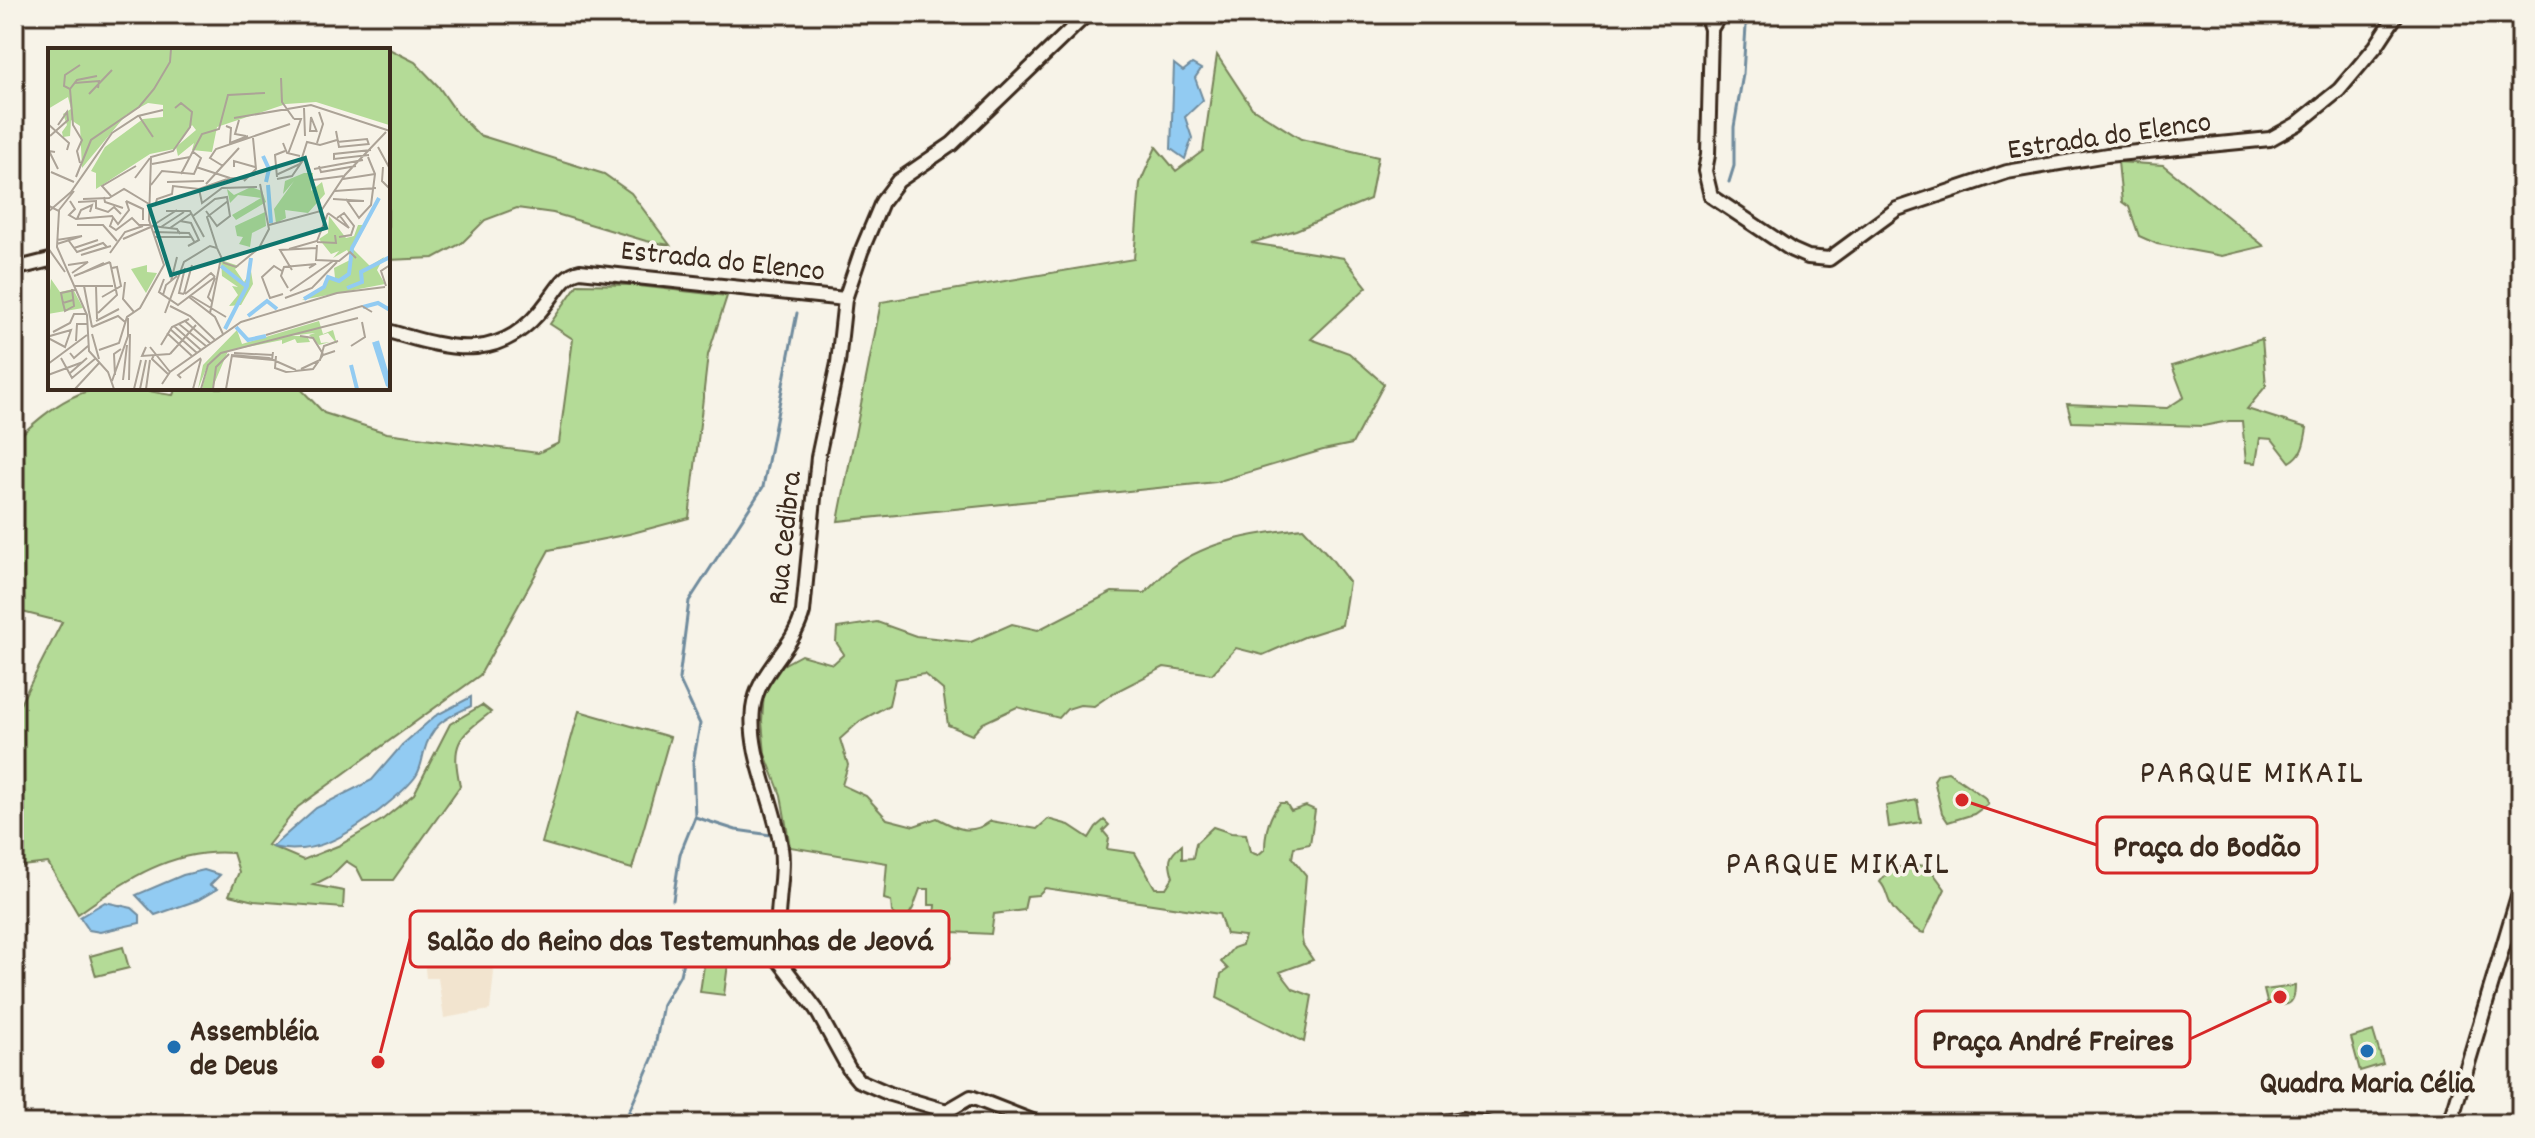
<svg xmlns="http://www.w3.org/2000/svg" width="2535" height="1138" font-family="Dekko,sans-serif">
<rect width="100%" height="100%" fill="#f7f3e8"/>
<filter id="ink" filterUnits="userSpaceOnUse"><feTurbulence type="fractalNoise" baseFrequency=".0125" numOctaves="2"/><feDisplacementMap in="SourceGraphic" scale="16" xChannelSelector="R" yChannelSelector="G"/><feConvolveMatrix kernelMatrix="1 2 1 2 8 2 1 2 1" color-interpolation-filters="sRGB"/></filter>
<g filter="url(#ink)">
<path fill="#f2e4cf" d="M 423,950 L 489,964 L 494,972 L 490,1010 L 444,1018 L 438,978 L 426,978 Z"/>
<path fill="#b4db97" stroke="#78825a" stroke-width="2" d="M 387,48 L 415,62 L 438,86 L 457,113 L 479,135 L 604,174 L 631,193 L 670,245 L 646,241 L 553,213 L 517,208 L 485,220 L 462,243 L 434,258 L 388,260 L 388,50 L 355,50 Z
M 1217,55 L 1252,108 L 1301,139 L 1378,157 L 1370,199 L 1296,230 L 1251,243 L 1344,258 L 1367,287 L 1311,339 L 1349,353 L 1384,384 L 1352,444 L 1323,450 L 1216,482 L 838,521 L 881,302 L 1134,259 L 1140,183 L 1156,147 L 1176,171 L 1203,151 Z
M 2118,162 L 2163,165 L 2264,246 L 2222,256 L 2157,244 L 2139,236 L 2129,207 L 2122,202 Z
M 578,284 L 630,285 L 727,296 L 708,355 L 689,518 L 629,534 L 549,550 L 480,675 L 298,807 L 268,845 L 303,860 L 340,845 L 382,820 L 414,794 L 450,724 L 482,705 L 491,712 C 457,738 451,743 460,786 L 393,880 L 363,880 L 357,868 L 346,861 L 331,876 L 313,885 L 344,891 L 343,908 L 254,901 L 229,895 L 239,872 L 233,853 C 173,848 125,880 78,914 L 48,863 L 14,867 L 14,716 L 62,622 L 14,610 L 14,441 C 52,407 81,380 136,389 C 148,390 160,394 173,395 L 176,388 L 300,388 L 324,413 L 387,433 L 538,453 L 559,443 L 573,339 L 550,324 Z
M 2262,339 L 2266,386 L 2247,409 L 2307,428 C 2304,443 2304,454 2290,462 L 2272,439 L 2260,438 L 2256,463 L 2246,462 L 2242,421 L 2229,421 L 2203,426 L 2072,422 L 2067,404 L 2167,408 L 2184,397 L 2172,366 Z
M 1303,528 L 1330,557 L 1349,582 L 1342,625 L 1304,637 L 1263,655 L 1236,648 L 1212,674 L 1164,667 L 1113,693 L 1094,706 L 1080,705 L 1067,709 L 1059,718 L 1017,707 L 983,723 L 972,735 L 948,725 L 943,690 L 924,674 L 895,679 L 889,705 L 860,721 L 840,739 L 848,765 L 842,785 L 866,796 L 887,819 L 914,826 L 937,818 C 957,829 970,836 991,821 L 1037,829 L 1048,819 L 1069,825 L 1089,838 L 1096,827 L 1104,820 L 1109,825 L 1103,831 L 1109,838 L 1107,849 L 1135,853 L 1155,888 L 1166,888 L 1173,877 C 1168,861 1168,856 1182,845 L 1182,859 L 1193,858 L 1196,843 L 1213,827 L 1231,833 L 1246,834 L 1250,852 L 1258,855 L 1265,849 C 1265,832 1269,816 1280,803 L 1286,803 L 1291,811 L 1306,806 L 1315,810 L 1310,844 L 1294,847 L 1292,858 L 1306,875 L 1301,934 L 1303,945 L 1313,960 L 1280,972 L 1293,989 L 1312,996 L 1304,1042 L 1217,998 L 1221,974 L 1228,969 L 1221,962 L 1233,948 L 1242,945 L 1245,936 L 1226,934 L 1219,914 L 1045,888 L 1038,895 L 1027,896 L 1024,910 L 994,914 L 991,934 L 952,932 L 950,962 L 932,948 L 935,905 L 929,905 L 929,889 L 920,889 L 913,908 L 907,918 L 898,920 L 892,912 L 891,901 L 884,899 L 887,863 L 790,847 L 781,795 L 765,754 L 762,721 L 764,693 L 783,665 L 801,655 L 833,664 L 844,654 L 836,642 L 837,628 L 877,622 L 916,636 L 971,642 L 1012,624 L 1038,630 L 1112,592 L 1145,593 C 1154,584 1163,574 1173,567 C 1209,540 1259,533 1303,528 Z
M 579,711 L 670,737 L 632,869 L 542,843 Z
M 1948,772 L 1984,797 L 1988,804 L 1974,814 L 1948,822 L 1942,813 L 1934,780 L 1938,774 Z
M 1917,800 L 1921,822 L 1889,827 L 1886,806 Z
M 1915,865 L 1928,866 L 1945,889 L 1924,933 C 1916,932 1895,913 1891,905 C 1886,896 1887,889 1880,882 L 1890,869 Z
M 123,947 L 129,968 L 96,976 L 90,956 Z
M 706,952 L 729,956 L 724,995 L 700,992 Z
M 2295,986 C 2295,1008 2284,1007 2267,1002 L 2264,990 Z
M 2373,1031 L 2383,1064 L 2360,1071 L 2351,1038 Z"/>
<path fill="#92cbf2" stroke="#6f8b9d" stroke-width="2" d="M 1174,64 L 1183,71 L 1192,64 L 1201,69 L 1195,78 L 1203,100 L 1185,117 L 1192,138 L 1185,159 L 1171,149 Z
M 471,697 L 471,706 C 446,718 432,723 424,752 C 422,759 421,769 416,776 C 407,789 392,800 380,810 C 348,835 314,857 272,847 L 316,808 L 372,780 L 402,745 L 435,716 Z
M 204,870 L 220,875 L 210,885 L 217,889 L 198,900 L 155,915 L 136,895 L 183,875 Z
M 105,902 L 132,908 L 140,915 L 140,923 L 100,932 L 89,930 L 80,917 Z"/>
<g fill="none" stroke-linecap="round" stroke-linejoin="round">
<path stroke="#6f8b9d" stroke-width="3" d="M 1729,182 L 1734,166 L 1734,127 L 1743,74 L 1746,26 L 1750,14
M 695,817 L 736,830 L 771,835
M 673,900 L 680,854 L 695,817 L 693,763 L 700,724 L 679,679 L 689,601 L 763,487 L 797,313
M 629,1111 L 637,1120 L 648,1124 L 661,1121 L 700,1120 L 795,1124
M 593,1124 L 595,1121 L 621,1120 L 628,1114 L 653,1057 L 663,1004 L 680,975 L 686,948 L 684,940"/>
<defs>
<path id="tertiary" d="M 1706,14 L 1711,29 L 1708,155 L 1705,171 L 1711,196 L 1792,250 L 1808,257 L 1829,259 L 1897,209 L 2007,172 L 2107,155 L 2270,139 L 2297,124 L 2339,90 L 2376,46 L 2397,14
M 1711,29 L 1720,14
M 14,269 L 50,260
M 388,331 C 455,351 503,364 549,300 C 558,288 565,274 580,271 L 845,299
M 512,948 L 664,926 L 692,924 L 719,930 L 758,946 L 777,958 L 816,1009 L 849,1069 L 858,1080 L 890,1094 L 947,1111 L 971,1097 L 1040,1124
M 777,958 C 777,940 777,921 779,903 C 780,885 784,865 781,848 C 775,802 748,756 753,709 C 758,670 792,652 803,612 L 818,457 L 838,363 L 845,299 L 861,252 L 882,202 L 898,181 L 952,144 L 1087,14
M 506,960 L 517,931 L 522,925 L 619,927
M 1433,1124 L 1463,1119 L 1487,1124
M 2450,1124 L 2521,886"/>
</defs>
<use href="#tertiary" stroke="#3b2a1e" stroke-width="18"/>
<use href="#tertiary" stroke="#f7f3e8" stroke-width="12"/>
</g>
</g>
<g fill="#1f6fb2" stroke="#f7f3e8" stroke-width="3">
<circle cx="174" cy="1047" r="8"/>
<circle cx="2367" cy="1051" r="8"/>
</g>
<g text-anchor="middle" stroke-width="7" stroke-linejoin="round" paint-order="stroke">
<g font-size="30" fill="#3b2a1e" stroke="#f7f3e8">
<text transform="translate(2109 134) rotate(-8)" y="10">Estrada do Elenco</text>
<text transform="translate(723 259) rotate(6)" y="10">Estrada do Elenco</text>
<text transform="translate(783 538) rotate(-84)" y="10">Rua Cedibra</text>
</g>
<g font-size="30" font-weight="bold" fill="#3b2a1e" stroke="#f7f3e8" text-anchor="start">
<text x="190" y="1040">Assembléia<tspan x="190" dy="34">de Deus</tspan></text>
<text x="2367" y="1092" text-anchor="middle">Quadra Maria Célia</text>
</g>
<g font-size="34" letter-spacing="2" fill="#3b2a1e" stroke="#f7f3e8">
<text x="2252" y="782">PARQUE MIKAIL</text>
<text x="1838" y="873">PARQUE MIKAIL</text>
</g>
</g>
<g transform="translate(48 48)">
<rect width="342" height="342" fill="#f7f3e8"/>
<path d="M 0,1 L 342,1 L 341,77 L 268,54 L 238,56 L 169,79 L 164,104 L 144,102 L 146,95 L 130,108 L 128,99 L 148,82 L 144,77 L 126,101 L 102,106 L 48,141 L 48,125 L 43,123 L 57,99 L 95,71 L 115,69 L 115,57 L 100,55 L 78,67 L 34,120 L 32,78 L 23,72 L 22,88 L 15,89 L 14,84 L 19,77 L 15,66 L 23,61 L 20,49 L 0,61 ZM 256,125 L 265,125 L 263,143 L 274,134 L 277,146 L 260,165 L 237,162 L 238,170 L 228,175 L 226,161 L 246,133 L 235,146 L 237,133 ZM 203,139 L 214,143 L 218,154 L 188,172 L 184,167 L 213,150 L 190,147 L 182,155 L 179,141 L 186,147 ZM 217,164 L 218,178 L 204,185 L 202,199 L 191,196 L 195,189 L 189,188 L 187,178 ZM 281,168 L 298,190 L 306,188 L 310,177 L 318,177 L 305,201 L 322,218 L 336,209 L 329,222 L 337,236 L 254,252 L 276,239 L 279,230 L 287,230 L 286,220 L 304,211 L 299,202 L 285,210 L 291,203 L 283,206 L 271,191 L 280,185 ZM 173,212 L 191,218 L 187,221 L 196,234 L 203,223 L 205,236 L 193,257 L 181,258 L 190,247 L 184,238 L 190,239 L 174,228 ZM 99,217 L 99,224 L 109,225 L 98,245 L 83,221 ZM 3,231 L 12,244 L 25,241 L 35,260 L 0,266 ZM 271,273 L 275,286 L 285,282 L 289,296 L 280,285 L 271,288 L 273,295 L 282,294 L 271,297 L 261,287 L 267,285 L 241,288 L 259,288 L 262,294 L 249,295 L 247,291 L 234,296 L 234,292 L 180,303 L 164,341 L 154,341 L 161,314 L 150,341 L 155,317 L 189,282 L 194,296 Z" fill="#b4db97"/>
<path fill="none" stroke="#92cbf2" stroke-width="4" d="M 215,108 L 221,121 L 218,134M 220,137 L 223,175M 173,218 L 198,238M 299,240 L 314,234 L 313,224 L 342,209M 256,251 L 276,239 L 280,229 L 291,233 L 301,226 L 304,200 L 331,150M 315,259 L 330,255 L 342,262M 200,268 L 219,253 L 229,261M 188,279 L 200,292 L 218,288M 177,281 L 199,238 L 203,210M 329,293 L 342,337M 326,294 L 340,338M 328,295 L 342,341M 303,317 L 309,341"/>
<path fill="none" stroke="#aca397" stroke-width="2" d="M 233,30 L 234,54 L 246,71M 26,35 L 51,33 L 50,40M 22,41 L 16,38 L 17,27 L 32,17M 41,46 L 64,22M 256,60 L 257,88M 91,68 L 105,89M 186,70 L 263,57 L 342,83M 191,72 L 187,86 L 198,88M 0,76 L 21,95 L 19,102M 178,78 L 183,80 L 182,95 L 200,88M 268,83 L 262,83 L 263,69 L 269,84M 288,83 L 291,99 L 321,96M 2,88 L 20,72 L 19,64 L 10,77M 289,94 L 319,91 L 321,97M 235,95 L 239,105 L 252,108M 269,95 L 275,76 L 271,64M 330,99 L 342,121M 7,104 L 1,103 L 10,121M 240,106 L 253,71 L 246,71M 321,107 L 286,111 L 286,106 L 323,102M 32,115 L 29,103 L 34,92 L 25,77 L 22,41 L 29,32 L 49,28M 104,116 L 142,109M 175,118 L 162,110 L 168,101 L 242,76M 271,118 L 273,124 L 308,118M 148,119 L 182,130M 186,119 L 186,113 L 207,119M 335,119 L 334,133 L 342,141M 266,121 L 315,112M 3,124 L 26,134M 133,126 L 154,86 L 171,81 L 180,47 L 217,45M 228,127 L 252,116 L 259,94 L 272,97 L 289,92M 28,129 L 43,92 L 91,59 L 106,41 L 122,14 L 123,1M 229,129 L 227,107 L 237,103M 87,130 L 102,110M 229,131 L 244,128 L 258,108M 295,131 L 327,126M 265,132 L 296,128M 196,133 L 208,121 L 205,90M 119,134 L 156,133M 158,136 L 191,100M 103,137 L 114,123 L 146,126 L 153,110 L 144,103M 151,141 L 154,155 L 174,140 L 209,139M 287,143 L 328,140M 63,148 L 54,138 L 88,118M 56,149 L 57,154 L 75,160M 35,151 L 61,150 L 76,141 L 101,156M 285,151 L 316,153M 298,151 L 311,170 L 323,157 L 327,126 L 320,109M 22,153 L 27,161 L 21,167 L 28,171 L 64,168 L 70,176 L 81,162 L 78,153M 78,153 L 95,161 L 95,172M 30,154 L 48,153 L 48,160 L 60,164 L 66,159 L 73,166M 1,158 L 11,163 L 9,199 L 39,267 L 41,303 L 60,324 L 66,341M 107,158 L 109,151 L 124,146 L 125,138 L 151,141 L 182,130 L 198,131M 11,162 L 26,143M 118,163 L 142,163 L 156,189M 0,164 L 23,144 L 64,85 L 90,68 L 115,62M 280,165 L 301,180 L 292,168M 145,168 L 167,151 L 179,149 L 182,168 L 169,178 L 158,163M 65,170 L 62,178 L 68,182 L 84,170 L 91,177 L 102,177M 289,170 L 296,165 L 306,178 L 303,187 L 291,189M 29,171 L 33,162 L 44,157 L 42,164M 132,173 L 143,175 L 151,192 L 140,198M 107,176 L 129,162M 29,177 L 55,177 L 69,193M 221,177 L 273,163 L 297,127 L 338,84M 104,178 L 129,181 L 132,186M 113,179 L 136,164M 122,180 L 144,165M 106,184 L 141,185 L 147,195M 106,189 L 144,189M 75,191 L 105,178M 9,192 L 34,188M 21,193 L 29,204 L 55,195 L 59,199M 269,194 L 288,195 L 287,187M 9,196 L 34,188M 269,197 L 268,212 L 291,213 L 302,204 L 308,210M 0,200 L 17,224M 26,200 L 50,192M 169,200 L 159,169 L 180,153M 241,201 L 269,193 L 280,165M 62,205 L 77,184 L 95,178M 33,207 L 63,198M 33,207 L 59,199M 20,217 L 40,214 L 24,225M 244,222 L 232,202 L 268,200M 234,223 L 226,218 L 214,229 L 222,250 L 235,246M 34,225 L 56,215M 26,228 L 62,214M 116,231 L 111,244 L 130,257 L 167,229M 123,233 L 129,209M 77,234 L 75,251 L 86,264M 27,238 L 65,238M 36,238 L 44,279M 48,238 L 49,271M 338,238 L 333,223 L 342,217M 240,240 L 233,228 L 236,219 L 268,216 L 261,220M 242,243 L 285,213M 136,246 L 131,245 L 137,220M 136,246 L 144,217M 137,246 L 163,225 L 167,229M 115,247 L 118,237 L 129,228M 143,248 L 178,269M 54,249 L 73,238 L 69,219 L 64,220M 141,249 L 167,269 L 175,286M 237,250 L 264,240 L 289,214M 25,252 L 15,255 L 13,245 L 27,242M 164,254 L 160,249 L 167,230M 15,255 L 17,263 L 26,258 L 24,241M 122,258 L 142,268 L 167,292M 50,265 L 69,247 L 62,214M 117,265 L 136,214 L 162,198 L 169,200 L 176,215 L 188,219 L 211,200 L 221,181 L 212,136M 162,265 L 173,210M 48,273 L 71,261M 137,273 L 162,295M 131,276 L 158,298M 126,278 L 153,302M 44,279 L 70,268 L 77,274M 122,281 L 149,305M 23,282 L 17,299 L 0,290 L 2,288 ZM 5,284 L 22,275 L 26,266 L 38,266M 119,285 L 144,308M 44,286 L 51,311M 218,287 L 314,258 L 324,264M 252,288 L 265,290 L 275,306M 28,293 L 29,276 L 39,276M 113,297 L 124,279 L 141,271M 303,298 L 317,289 L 314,274M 98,299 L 94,308 L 122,306M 102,299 L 122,324M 51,302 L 71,295 L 79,269 L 92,260 L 116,217 L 101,172 L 103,109 L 125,103 L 142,79 L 144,64 L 133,55 L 127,60M 22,305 L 26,310 L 40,298M 186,305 L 225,307M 122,306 L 148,277M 106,307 L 104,311 L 120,326M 184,308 L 224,312 L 225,304M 228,308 L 227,320 L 238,324 L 265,321 L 275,307 L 287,303M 13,310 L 24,330 L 48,310M 0,316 L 39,287M 253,321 L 272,312 L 276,298 L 290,293M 21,326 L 39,310M 0,327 L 35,314M 67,327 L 66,306 L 73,301M 133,330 L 130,327 L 153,310M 75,332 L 79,297M 81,332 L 82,286M 64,333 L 80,288 L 80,270M 114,336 L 122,324 L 193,274 L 289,245 L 337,239M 27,341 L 52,314M 86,341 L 93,312M 92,341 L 98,312M 98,341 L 102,312M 145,341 L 153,311M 153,341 L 160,317 L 173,305 L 310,270M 165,341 L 168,319 L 181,306M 178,341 L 184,307 L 221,310 L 248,322"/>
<path fill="#0f766e" fill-opacity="0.15" stroke="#0f766e" stroke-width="4" d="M 257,110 L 278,180 L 123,227 L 101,158 Z"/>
<rect width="342" height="342" fill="none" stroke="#3b2a1e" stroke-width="4"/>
</g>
<path fill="none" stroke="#d62828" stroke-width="3" d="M1962 800L2097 845M378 1062L410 939M2280 997L2190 1039"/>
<g fill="#d62828" stroke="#f7f3e8" stroke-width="3">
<circle cx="1962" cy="800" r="8"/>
<circle cx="378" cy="1062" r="8"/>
<circle cx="2280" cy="997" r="8"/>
</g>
<g fill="#f7f3e8" stroke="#d62828" stroke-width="3">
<rect x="2097" y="817" width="220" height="56" rx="8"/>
<rect x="410" y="911" width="539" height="56" rx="8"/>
<rect x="1916" y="1011" width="274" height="56" rx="8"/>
</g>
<g font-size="32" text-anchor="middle" font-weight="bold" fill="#3b2a1e">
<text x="2207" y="856">Praça do Bodão</text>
<text x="680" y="950">Salão do Reino das Testemunhas de Jeová</text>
<text x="2053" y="1050">Praça André Freires</text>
</g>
<rect width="2535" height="1138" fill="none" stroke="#f7f3e8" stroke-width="48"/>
<rect x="24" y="24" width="2487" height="1090" fill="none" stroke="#3b2a1e" stroke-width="3" filter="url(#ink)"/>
</svg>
